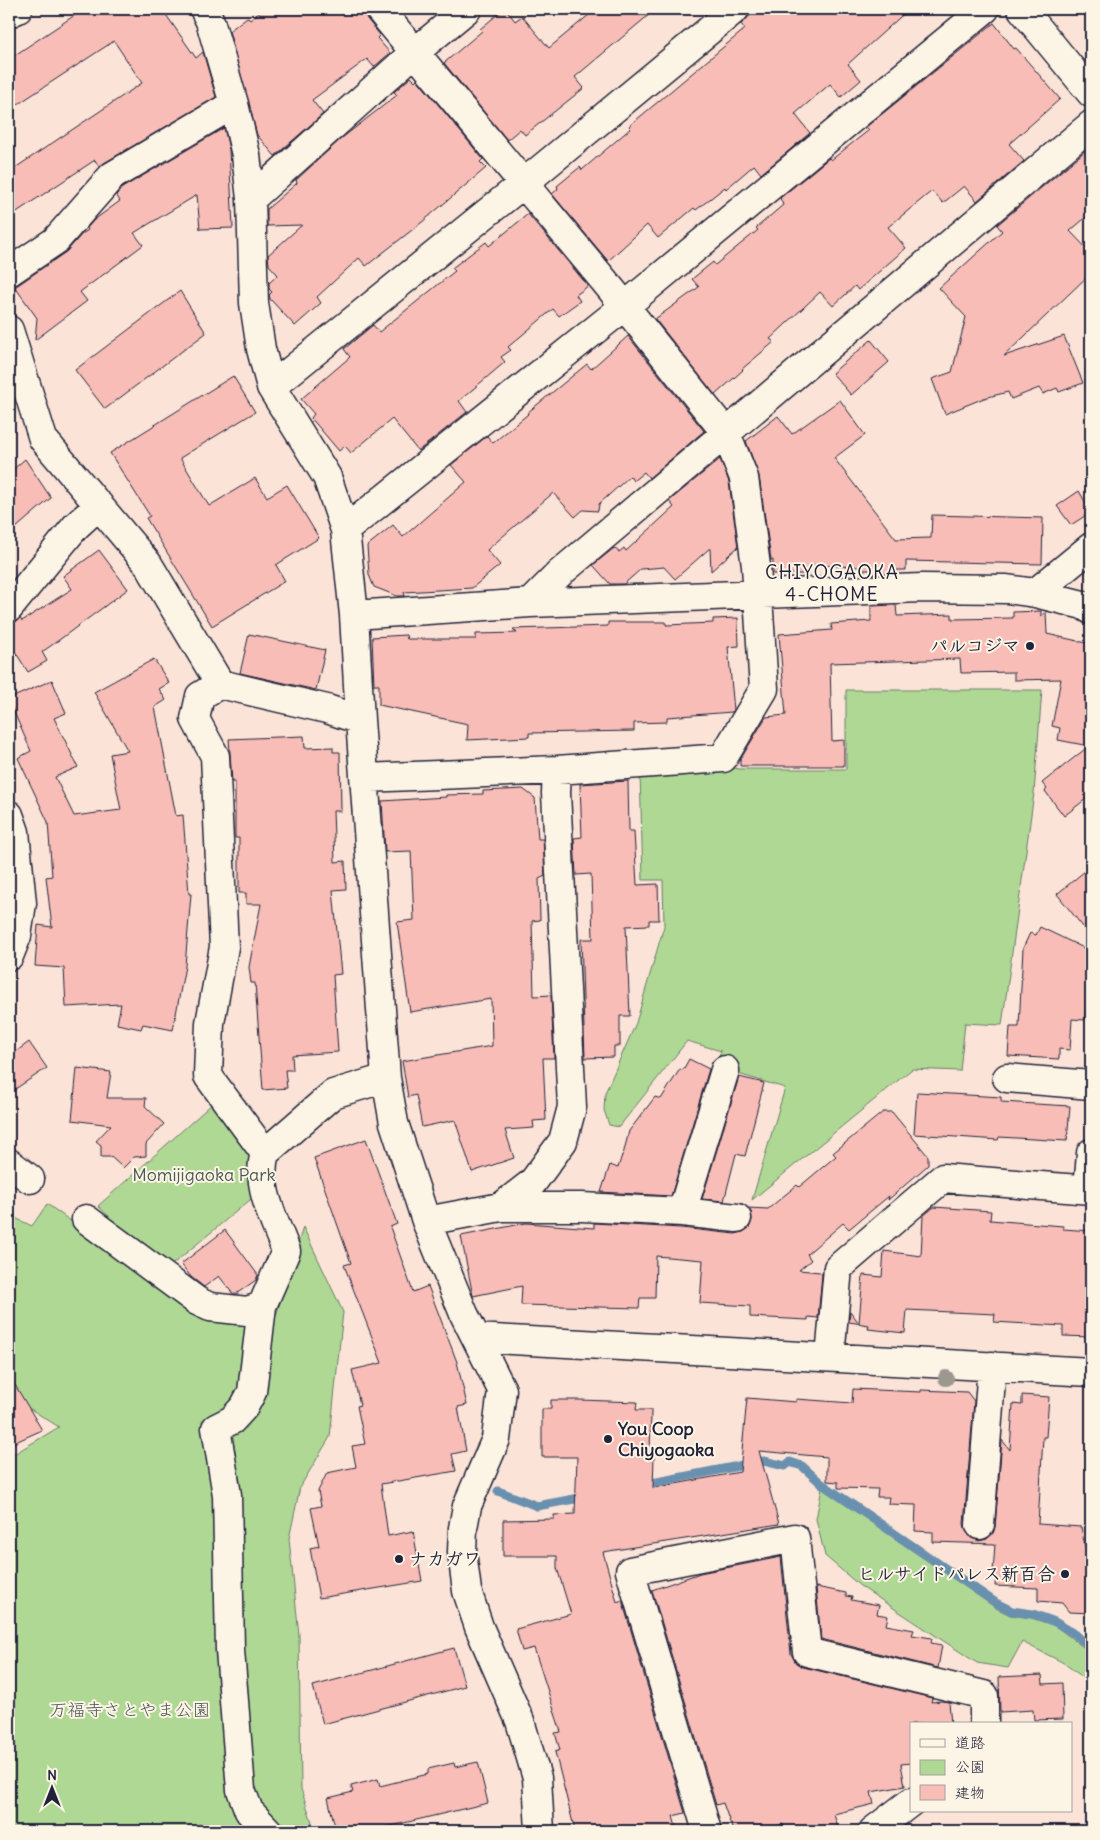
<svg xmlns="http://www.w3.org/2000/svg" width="1100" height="1840" font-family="Delius,'Klee One',sans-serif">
<rect width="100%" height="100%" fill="#fbe4d7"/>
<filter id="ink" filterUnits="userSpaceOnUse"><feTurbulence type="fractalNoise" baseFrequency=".02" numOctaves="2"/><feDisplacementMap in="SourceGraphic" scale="10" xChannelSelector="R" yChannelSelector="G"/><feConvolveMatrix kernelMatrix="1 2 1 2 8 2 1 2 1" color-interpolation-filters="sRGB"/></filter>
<g filter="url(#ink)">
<path fill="#afd895" stroke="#687d68" d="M 846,690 L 1042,690 L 1034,793 L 1002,1025 L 965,1023 L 960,1071 L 912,1069 L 752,1200 L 785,1088 L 715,1067 L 721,1051 L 687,1041 L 619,1127 L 609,1125 L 604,1110 L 605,1093 L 636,1023 L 664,926 L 663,880 L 643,880 L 640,771 L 724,766 L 739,769 L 846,769 Z
M 214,1102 L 254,1148 L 256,1195 L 168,1268 L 107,1223 L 109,1216 L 98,1206 Z
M 47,1204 L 192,1308 L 245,1319 L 265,1352 L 303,1227 L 343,1312 L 330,1437 L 300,1487 L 289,1539 L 299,1635 L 301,1789 L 315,1831 L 9,1831 L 9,1457 L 59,1427 L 24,1405 L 9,1391 L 9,1215 L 32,1226 Z
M 822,1488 L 996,1608 L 1010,1615 L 1031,1618 L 1054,1625 L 1091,1653 L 1091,1683 L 1062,1662 L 1022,1642 L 1008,1668 L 977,1663 L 860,1586 L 825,1556 L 816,1519 Z"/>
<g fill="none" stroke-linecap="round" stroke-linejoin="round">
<path stroke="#6b90af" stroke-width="9" d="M 642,1485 L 764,1461 L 785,1466 L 790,1462 L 802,1466 L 822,1484 L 996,1603 L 1012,1611 L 1033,1614 L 1055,1622 L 1070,1631 L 1091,1647
M 498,1491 L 537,1506 L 585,1497"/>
</g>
<path fill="#f9bdb7" stroke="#22223b" d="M 84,9 L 162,9 L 196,58 L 203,52 L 216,97 L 104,163 L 99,167 L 95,160 L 9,217 L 9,172 L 142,83 L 114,41 L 9,110 L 9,59 Z
M 264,9 L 364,9 L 367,19 L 380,35 L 377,38 L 390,53 L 374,67 L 367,59 L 312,100 L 323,114 L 275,156 L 257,135 L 229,31 L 247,17 L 250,20 Z
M 504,9 L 506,9 L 515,21 L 522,16 L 549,48 L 596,9 L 656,9 L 575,77 L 584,88 L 525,135 L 520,129 L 507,140 L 444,63 L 482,31 L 480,29 Z
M 757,9 L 909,9 L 848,64 L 861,80 L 841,97 L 830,84 L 795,114 L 810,133 L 761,174 L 754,165 L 726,189 L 725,187 L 696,210 L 694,208 L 658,238 L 647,225 L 608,261 L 552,194 L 558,189 L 557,186 L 580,167 L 582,170 L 631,128 L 629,126 L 745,29 L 741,24 Z
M 994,23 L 1014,49 L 1016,48 L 1060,99 L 1009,144 L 1024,161 L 977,201 L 964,186 L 943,203 L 932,191 L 888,227 L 906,248 L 858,290 L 855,286 L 833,306 L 820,292 L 770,339 L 774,342 L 742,369 L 743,370 L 715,395 L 655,319 L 699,287 L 692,279 L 713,262 L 715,265 L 758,230 L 756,228 L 783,205 L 780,198 L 829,158 L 831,160 L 869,130 L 866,127 Z
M 411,77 L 415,81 L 417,79 L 483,159 L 480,162 L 486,168 L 421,223 L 366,266 L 359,258 L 317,297 L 321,303 L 295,326 L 270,299 L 269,295 L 272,292 L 269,289 L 269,283 L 278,275 L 269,265 L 268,255 L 302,225 L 267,226 L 267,209 L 297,183 L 296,180 L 342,138 L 397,95 L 394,92 Z
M 224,128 L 229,149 L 233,228 L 200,229 L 197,195 L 134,233 L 143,245 L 80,292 L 87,301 L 35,340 L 37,318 L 15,287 L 67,251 L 82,234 L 88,230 L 87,228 L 94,220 L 120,201 L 116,195 L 122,188 Z
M 1091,146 L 1091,213 L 1070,231 L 1091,253 L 1091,273 L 1004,356 L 1064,336 L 1083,383 L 1059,392 L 1057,388 L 1043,394 L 1039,388 L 1011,399 L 1008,392 L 984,398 L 945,414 L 932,379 L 952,372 L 966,317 L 939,288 L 1002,231 L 997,225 Z
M 528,214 L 588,286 L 576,295 L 580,301 L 559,316 L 553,309 L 508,347 L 511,350 L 501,357 L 505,362 L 459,401 L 467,412 L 418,451 L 392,419 L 351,453 L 345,446 L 339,451 L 311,418 L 314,414 L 301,399 L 350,357 L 344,349 L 373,325 L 379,332 L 455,271 L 452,268 L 486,242 L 489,246 Z
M 180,291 L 206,333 L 105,409 L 75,370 Z
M 628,336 L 704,431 L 649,478 L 644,472 L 633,481 L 630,476 L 599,504 L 598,511 L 583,510 L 575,517 L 553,493 L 487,550 L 500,565 L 472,588 L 404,592 L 405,596 L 397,596 L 374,587 L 369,575 L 367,546 L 393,525 L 403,537 L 466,482 L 451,465 L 487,436 L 493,443 L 528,414 L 527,413 L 587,364 L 591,369 Z
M 871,340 L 889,362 L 851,395 L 832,373 Z
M 233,376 L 255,412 L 180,458 L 209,506 L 255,478 L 267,497 L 287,485 L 319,538 L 276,565 L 285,581 L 212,626 L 146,518 L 150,516 L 110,453 Z
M 840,400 L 865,435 L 834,458 L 896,539 L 931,538 L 932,515 L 1043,518 L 1042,564 L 906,561 L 906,570 L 896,570 L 896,573 L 870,574 L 870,570 L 862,570 L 862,567 L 809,565 L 809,574 L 773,574 L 773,560 L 771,560 L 759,476 L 746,441 L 778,416 L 792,434 Z
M 25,459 L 51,498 L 9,534 L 9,473 Z
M 720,459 L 729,482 L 738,547 L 711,571 L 710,548 L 675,579 L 664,567 L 641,569 L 624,584 L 610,584 L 593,565 L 614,548 L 619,552 L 624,548 L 626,551 L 674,507 L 669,501 Z
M 1079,491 L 1091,512 L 1071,525 L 1057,506 Z
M 99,550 L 128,589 L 59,640 L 42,652 L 47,661 L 28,672 L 9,642 L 9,623 L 15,622 L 20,618 L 22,621 L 72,589 L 63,576 Z
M 896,605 L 897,616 L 952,614 L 952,619 L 1013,618 L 1013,612 L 1041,611 L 1041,616 L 1046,612 L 1047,634 L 1091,644 L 1091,795 L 1064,816 L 1045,791 L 1047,789 L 1042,783 L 1089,746 L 1058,740 L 1060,728 L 1052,726 L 1061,679 L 1014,680 L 1014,672 L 961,673 L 960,659 L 830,663 L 832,741 L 844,740 L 844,766 L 740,766 L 740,760 L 766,717 L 786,715 L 779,634 L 832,630 L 831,624 L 871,621 L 871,606 Z
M 738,618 L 739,646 L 728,647 L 734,710 L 732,712 L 667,717 L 667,722 L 634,723 L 634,731 L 529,733 L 529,737 L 467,740 L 468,724 L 379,705 L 379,685 L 374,685 L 372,637 L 406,635 L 407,639 L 476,639 L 476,634 L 517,633 L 513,629 L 608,626 L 608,622 L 666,622 L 666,625 L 713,623 L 713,619 Z
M 249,634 L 325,650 L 316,690 L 240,673 Z
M 154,659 L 169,683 L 159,689 L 166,700 L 155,707 L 176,816 L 183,815 L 189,894 L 191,894 L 185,966 L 173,1030 L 143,1024 L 141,1029 L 117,1024 L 121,1004 L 66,1007 L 64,968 L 35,966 L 38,925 L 52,927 L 46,877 L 52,876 L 48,822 L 18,758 L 31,751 L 9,701 L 9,699 L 52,680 L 66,713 L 54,718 L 78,767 L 55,777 L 74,816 L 121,810 L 110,754 L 128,751 L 94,692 Z
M 304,736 L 305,748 L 333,747 L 333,752 L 340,752 L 341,811 L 333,811 L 335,862 L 345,861 L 346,889 L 333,890 L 341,974 L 333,975 L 338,1052 L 292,1055 L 293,1070 L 285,1070 L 287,1088 L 263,1090 L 255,983 L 251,983 L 249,967 L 261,904 L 246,904 L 246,893 L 239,893 L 239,838 L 235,838 L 235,782 L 232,782 L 229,739 Z
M 628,781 L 629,831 L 634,831 L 637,885 L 658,884 L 659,920 L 649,920 L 649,925 L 626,926 L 630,1016 L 620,1016 L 620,1046 L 614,1046 L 614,1057 L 585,1058 L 581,939 L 593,939 L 591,874 L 576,875 L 574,838 L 582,837 L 580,784 Z
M 523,789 L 535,798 L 538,839 L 543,839 L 545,876 L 539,879 L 540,920 L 532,921 L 534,996 L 551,995 L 554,1058 L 543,1058 L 546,1120 L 533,1121 L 534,1128 L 505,1130 L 514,1158 L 472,1172 L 455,1120 L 422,1127 L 416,1095 L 408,1097 L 402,1061 L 492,1046 L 491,999 L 410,1012 L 397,922 L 414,920 L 411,851 L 385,852 L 382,801 L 446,797 L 446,795 L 483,794 L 483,791 Z
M 1091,866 L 1091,937 L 1057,894 Z
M 1040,927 L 1088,950 L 1085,1020 L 1072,1019 L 1070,1050 L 1059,1049 L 1059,1059 L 1008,1056 L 1010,1027 L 1019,1027 L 1023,948 L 1030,933 L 1036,935 Z
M 29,1042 L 47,1068 L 9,1093 L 9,1057 Z
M 689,1059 L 709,1069 L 671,1196 L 601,1192 L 610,1165 L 618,1168 L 622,1155 L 623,1155 L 629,1131 L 655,1097 L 661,1099 L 680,1069 L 683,1070 Z
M 77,1068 L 111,1072 L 107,1098 L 146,1098 L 145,1106 L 164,1124 L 146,1144 L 146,1156 L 134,1157 L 123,1168 L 111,1157 L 101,1157 L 101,1145 L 96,1141 L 111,1125 L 72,1120 Z
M 739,1077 L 764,1083 L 745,1156 L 736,1154 L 724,1201 L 702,1199 Z
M 917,1092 L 1001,1097 L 1001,1102 L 1070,1106 L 1067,1141 L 999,1137 L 998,1140 L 914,1134 Z
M 883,1112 L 892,1112 L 928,1156 L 928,1165 L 888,1200 L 889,1196 L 849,1229 L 843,1223 L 807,1254 L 811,1260 L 799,1270 L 820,1272 L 822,1274 L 818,1318 L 808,1317 L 808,1320 L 750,1317 L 750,1306 L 700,1303 L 703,1260 L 656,1256 L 655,1298 L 640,1298 L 639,1308 L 521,1305 L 522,1286 L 473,1296 L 461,1236 L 526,1223 L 594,1228 L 594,1223 L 681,1228 L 735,1234 L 743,1232 L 749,1228 L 752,1220 L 751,1212 L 748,1208 L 768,1209 L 797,1185 L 799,1187 L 836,1156 L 833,1153 Z
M 366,1139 L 397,1224 L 390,1227 L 413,1292 L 428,1286 L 457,1362 L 467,1405 L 458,1407 L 466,1451 L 452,1454 L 456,1471 L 381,1484 L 388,1536 L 413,1531 L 422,1581 L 319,1598 L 310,1548 L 319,1546 L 311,1508 L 321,1506 L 318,1491 L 327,1473 L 356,1467 L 352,1446 L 365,1444 L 357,1406 L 360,1405 L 352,1370 L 382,1363 L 344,1265 L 351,1263 L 314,1158 Z
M 934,1207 L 991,1211 L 990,1220 L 1063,1226 L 1063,1229 L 1091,1231 L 1091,1337 L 1063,1336 L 1063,1326 L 994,1322 L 995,1314 L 907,1310 L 905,1333 L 868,1329 L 869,1325 L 849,1322 L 850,1311 L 859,1323 L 863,1275 L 882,1277 L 884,1251 L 921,1256 L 923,1216 Z
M 225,1230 L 258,1275 L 256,1280 L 236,1294 L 233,1294 L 219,1276 L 204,1287 L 191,1277 L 181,1264 Z
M 9,1375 L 42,1430 L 9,1445 Z
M 853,1389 L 921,1392 L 921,1390 L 967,1392 L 974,1401 L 964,1524 L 966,1531 L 971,1538 L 979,1541 L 987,1539 L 993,1533 L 995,1527 L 1002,1440 L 1010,1450 L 1013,1404 L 1022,1405 L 1022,1395 L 1049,1397 L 1046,1437 L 1043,1437 L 1038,1524 L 1081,1527 L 1085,1547 L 1091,1547 L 1091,1613 L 1069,1612 L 1062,1603 L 1038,1601 L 1038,1588 L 995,1586 L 996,1573 L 993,1572 L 995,1544 L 933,1542 L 933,1532 L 915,1531 L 916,1505 L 888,1504 L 889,1497 L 877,1497 L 878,1489 L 838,1488 L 838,1482 L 827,1481 L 827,1457 L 759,1451 L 779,1524 L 603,1552 L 617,1602 L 622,1600 L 685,1813 L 673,1816 L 677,1831 L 575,1831 L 555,1752 L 560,1750 L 555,1733 L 561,1732 L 534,1648 L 522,1651 L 516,1629 L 571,1614 L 557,1568 L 557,1556 L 503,1556 L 503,1520 L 554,1519 L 554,1515 L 575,1514 L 577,1457 L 542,1457 L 542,1409 L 551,1409 L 551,1400 L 580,1400 L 637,1402 L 636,1410 L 651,1410 L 650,1457 L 654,1457 L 653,1488 L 740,1472 L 747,1398 L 796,1402 L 796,1399 L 852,1403 Z
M 781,1557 L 791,1654 L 796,1663 L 803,1667 L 932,1698 L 931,1702 L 941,1701 L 949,1702 L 951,1724 L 911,1724 L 911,1763 L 901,1764 L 905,1786 L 871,1792 L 874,1804 L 834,1814 L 839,1831 L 785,1831 L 783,1824 L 760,1831 L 733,1831 L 723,1803 L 716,1805 L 652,1590 L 700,1573 Z
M 816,1587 L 846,1593 L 846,1596 L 852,1597 L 851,1600 L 879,1605 L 877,1614 L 888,1616 L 886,1625 L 914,1630 L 912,1635 L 932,1638 L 931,1643 L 942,1645 L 938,1668 L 821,1639 Z
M 454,1648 L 465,1686 L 323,1724 L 313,1686 Z
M 1042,1675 L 1043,1684 L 1062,1683 L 1063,1719 L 1034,1720 L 1033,1710 L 1000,1712 L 999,1677 Z
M 478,1762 L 488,1803 L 370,1831 L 336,1831 L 328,1798 L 353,1792 L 351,1786 L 378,1779 L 380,1786 L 428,1774 L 428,1769 L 454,1763 L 455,1767 Z"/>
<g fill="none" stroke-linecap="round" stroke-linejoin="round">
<defs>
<path id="minor" d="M 204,9 L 210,21 L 234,104 L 246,155 L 251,199 L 254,303 L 261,349 L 271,387 L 327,477 L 345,530 L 354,615 L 360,720 L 386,1078 L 394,1123 L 426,1221 L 464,1314 L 502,1390 L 496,1439 L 467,1506 L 463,1528 L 462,1552 L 467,1591 L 479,1627 L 520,1721 L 537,1778 L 540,1831
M 1022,9 L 1091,93
M 9,13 L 18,9
M 251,199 L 415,52 L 467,9
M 9,272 L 55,241 L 112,176 L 234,104
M 9,330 L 43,439 L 148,564 L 220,684 L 327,709 L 360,720
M 271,387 L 524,183 L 735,9
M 345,530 L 625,306 L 985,9
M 1035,593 L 1091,547
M 530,603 L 560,573 L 1091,125
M 9,608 L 76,526 L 99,505
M 354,615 L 530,603 L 922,588 L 1007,589 L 1035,593 L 1083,605 L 1091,610
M 220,684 L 200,696 L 195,719 L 215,756 L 224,947 L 210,1023 L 208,1076 L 265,1153
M 365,778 L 557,770 L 723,758 L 764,689 L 756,566 L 744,478 L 726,433 L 611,289 L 379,9
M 9,815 L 15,832 L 22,903 L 17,936 L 9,956
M 1007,1078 L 1091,1085
M 9,1163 L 30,1179
M 1088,1190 L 1091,1153
M 501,1207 L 533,1182 L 563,1141 L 572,1107 L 556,793 L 557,770
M 682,1212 L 725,1070
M 86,1219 L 197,1301 L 210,1307 L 247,1311 L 262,1306
M 426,1221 L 501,1207 L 582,1207 L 682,1212 L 737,1218
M 476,1338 L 1091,1372
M 830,1357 L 838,1268 L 943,1178 L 1091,1190
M 980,1525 L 992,1366
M 268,1831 L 249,1811 L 241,1790 L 230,1650 L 227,1495 L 216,1428 L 232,1420 L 244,1407 L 252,1392 L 262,1306 L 286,1251 C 275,1221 255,1186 265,1153 L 333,1094 L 386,1078
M 707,1831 L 630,1571 L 795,1538 L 807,1652 L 984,1695 L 984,1724
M 873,1831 L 911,1802"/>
</defs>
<use href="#minor" stroke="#22223b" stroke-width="31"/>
<use href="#minor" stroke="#fcf5e5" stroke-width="28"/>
</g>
<circle fill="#9b9890" cx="946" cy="1378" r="8"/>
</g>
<g fill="#22223b" stroke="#fcf5e5" stroke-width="2">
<circle cx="1030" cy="646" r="5"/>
<circle cx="608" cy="1439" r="5"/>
<circle cx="399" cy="1559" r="5"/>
<circle cx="1065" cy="1574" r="5"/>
</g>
<g text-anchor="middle" stroke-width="4" stroke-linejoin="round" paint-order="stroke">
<g font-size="18" font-weight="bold" fill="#22223b" stroke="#fcf5e5" text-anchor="end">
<text x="1020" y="652">パルコジマ</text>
<text x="618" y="1435" text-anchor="start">You Coop<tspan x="618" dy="21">Chiyogaoka</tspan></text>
<text x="409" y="1565" text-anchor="start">ナカガワ</text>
<text x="1055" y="1580">ヒルサイドパレス新百合</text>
</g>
<g font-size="18" fill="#4c5956" stroke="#fcf5e5">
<text x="204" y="1181">Momijigaoka Park</text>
<text x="130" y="1716">万福寺さとやま公園</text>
</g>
<g font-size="19" letter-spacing="1" fill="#22223b" stroke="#fcf5e5">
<text x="832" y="579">CHIYOGAOKA<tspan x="832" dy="22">4-CHOME</tspan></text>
</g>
</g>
<rect width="1100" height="1840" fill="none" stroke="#fcf5e5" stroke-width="30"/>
<rect x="15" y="15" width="1070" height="1810" fill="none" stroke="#22223b" stroke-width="2" filter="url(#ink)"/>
<rect x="910" y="1722" width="162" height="90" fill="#fcf5e5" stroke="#a5a1a1"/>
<rect x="920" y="1739" width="25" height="8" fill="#fcf5e5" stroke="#a5a1a1"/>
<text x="955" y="1748" font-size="15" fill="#22223b">道路</text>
<rect x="920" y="1760" width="25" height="15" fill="#afd895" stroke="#a5a1a1"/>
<text x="955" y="1772" font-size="15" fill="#22223b">公園</text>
<rect x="920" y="1785" width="25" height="15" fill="#f9bdb7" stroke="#a5a1a1"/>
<text x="955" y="1798" font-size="15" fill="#22223b">建物</text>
<g transform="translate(52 1788)" stroke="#fcf5e5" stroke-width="4" paint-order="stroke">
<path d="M0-4L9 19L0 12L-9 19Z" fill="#22223b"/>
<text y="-8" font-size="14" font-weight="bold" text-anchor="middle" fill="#22223b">N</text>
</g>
</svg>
